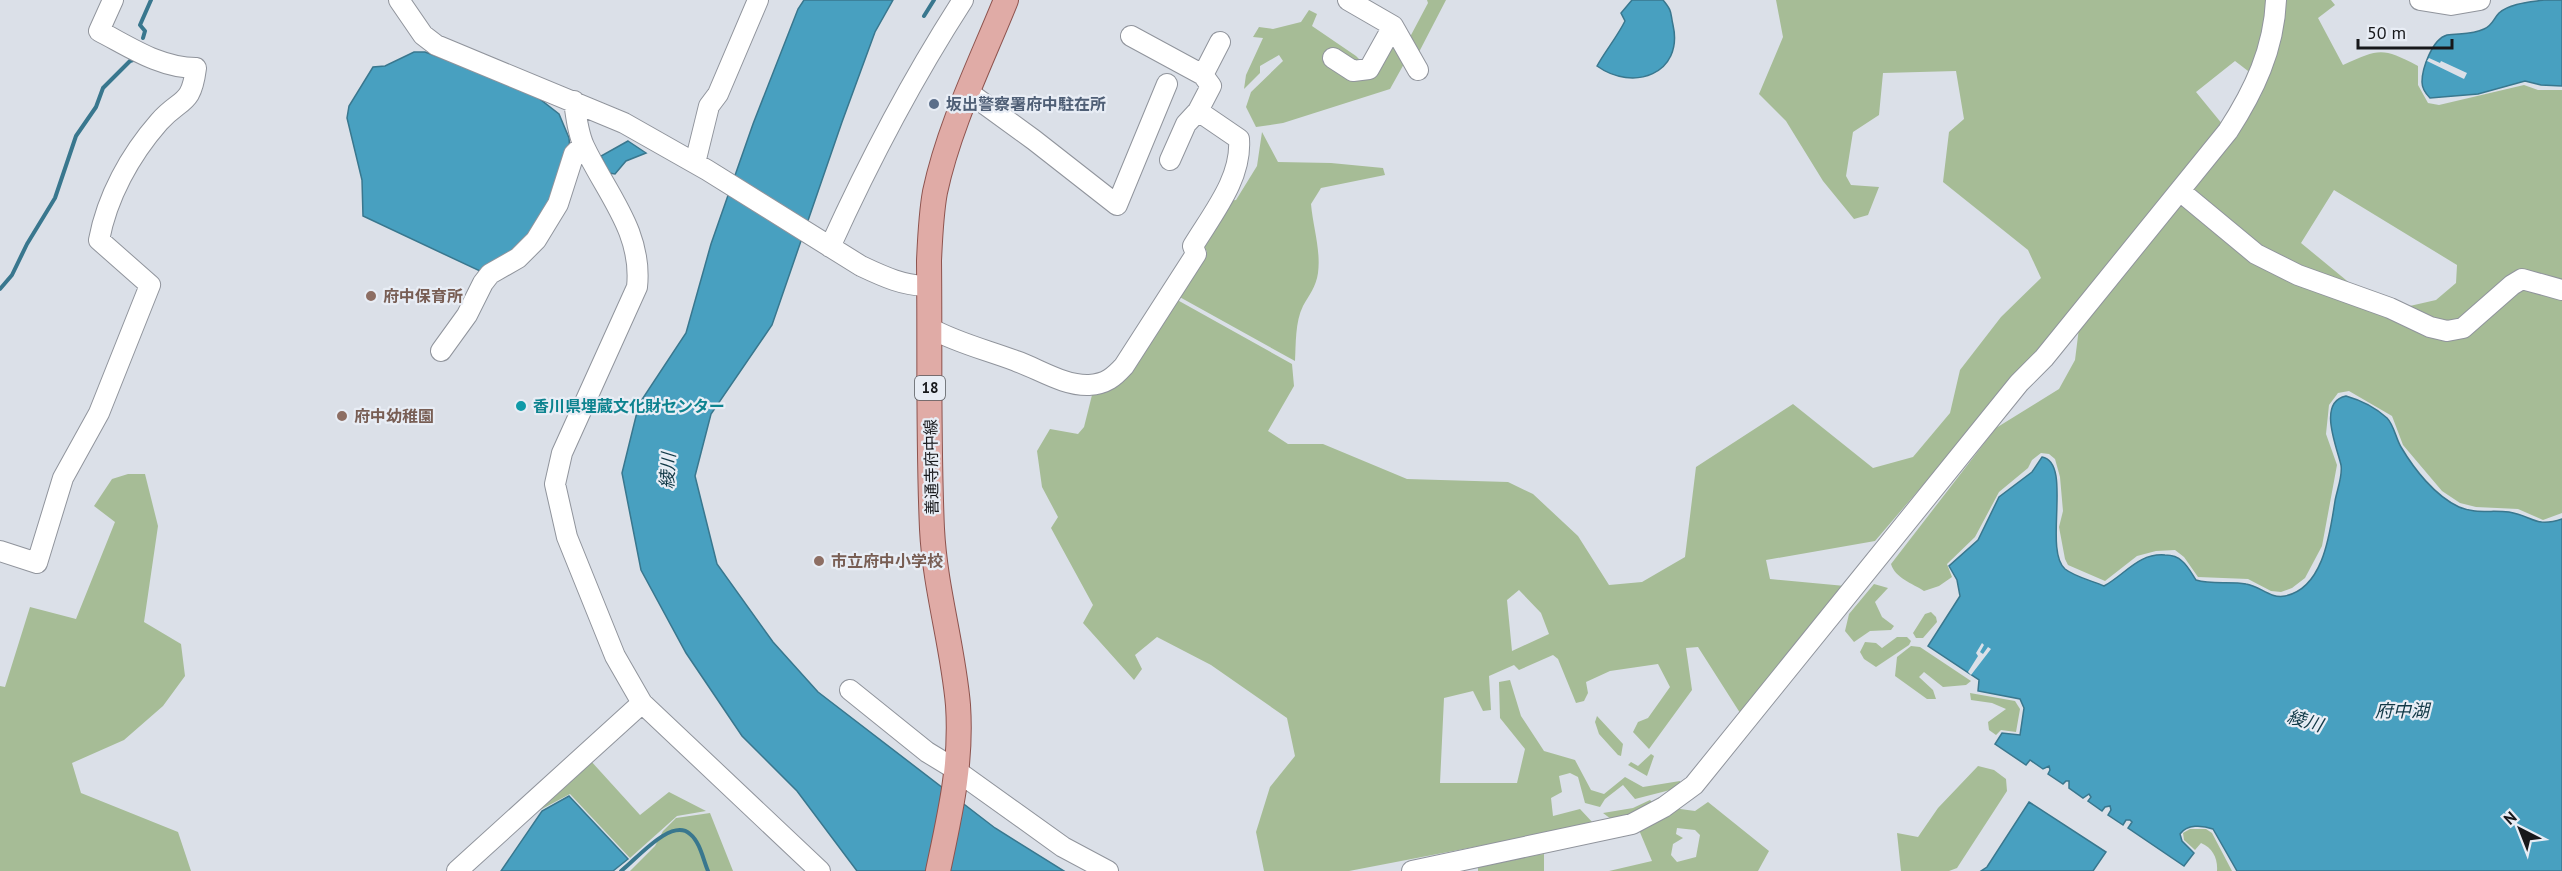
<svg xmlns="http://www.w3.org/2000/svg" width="2562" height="871" font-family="'PT Sans','Noto Sans JP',sans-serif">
<rect width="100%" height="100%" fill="#dbe0e8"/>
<path fill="#a6bc96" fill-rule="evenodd" d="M 1427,0 L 1446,0 L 1418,54 L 1405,62 L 1390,89 L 1283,123 L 1256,127 L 1246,107 L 1251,92 L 1283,61 L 1279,55 L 1260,66 L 1260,73 L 1244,89 L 1246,75 L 1263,38 L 1253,37 L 1259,27 L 1273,29 L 1301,22 L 1309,10 L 1317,14 L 1312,26 L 1356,56 L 1363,63 L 1393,37 L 1410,37 L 1428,3 Z
M 1776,0 L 2271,0 L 2252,74 L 2235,61 L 2196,92 L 2223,125 L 2049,338 L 1875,541 L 1766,560 L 1770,579 L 1845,586 L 1742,716 L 1698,647 L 1686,648 L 1692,690 L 1649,749 L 1633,732 L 1638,722 L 1648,718 L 1670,687 L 1658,664 L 1610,671 L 1586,682 L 1588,693 L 1584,701 L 1576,703 L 1558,659 L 1553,655 L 1519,670 L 1514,665 L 1489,676 L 1491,710 L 1483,711 L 1473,691 L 1444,698 L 1440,783 L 1517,783 L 1525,749 L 1500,718 L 1499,682 L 1510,680 L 1521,716 L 1544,751 L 1575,760 L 1591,790 L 1604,794 L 1625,777 L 1643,787 L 1680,781 L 1680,784 L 1674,789 L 1635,799 L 1623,785 L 1605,799 L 1600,807 L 1585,803 L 1578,777 L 1570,773 L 1559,776 L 1562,792 L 1551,798 L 1553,816 L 1580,809 L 1594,824 L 1349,871 L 1264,871 L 1256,832 L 1270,787 L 1295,756 L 1287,718 L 1211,665 L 1157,637 L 1135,655 L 1142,669 L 1134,680 L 1083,623 L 1093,605 L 1051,528 L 1058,517 L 1042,487 L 1037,451 L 1050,429 L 1078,434 L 1084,427 L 1093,391 L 1172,297 L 1292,364 L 1294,386 L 1268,431 L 1288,444 L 1323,444 L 1407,479 L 1508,482 L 1533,494 L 1578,536 L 1609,585 L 1642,582 L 1685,557 L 1696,467 L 1793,404 L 1873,468 L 1913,457 L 1950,413 L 1960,370 L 2001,317 L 2041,278 L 2028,250 L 1943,182 L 1949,132 L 1964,119 L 1956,71 L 1883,73 L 1879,115 L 1853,132 L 1846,176 L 1851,185 L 1879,187 L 1868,215 L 1854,219 L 1823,181 L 1786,121 L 1759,94 L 1783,37 ZM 1519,590 L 1541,613 L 1549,634 L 1512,651 L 1507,600 Z
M 2283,0 L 2331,0 L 2335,5 L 2318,18 L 2343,65 C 2380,49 2381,47 2418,66 L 2418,85 L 2428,103 L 2439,105 L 2524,85 L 2538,90 L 2562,90 L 2562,513 L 2543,520 L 2518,509 L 2476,507 L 2460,503 L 2442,491 L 2403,445 L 2392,416 L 2349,391 L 2338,393 L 2329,405 L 2326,434 L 2337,465 L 2322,546 L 2305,578 L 2292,588 L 2281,592 L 2271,591 L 2248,579 L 2198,577 L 2184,557 L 2175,550 L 2156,551 L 2137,556 L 2105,581 L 2068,565 L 2065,559 L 2059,527 L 2063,511 L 2060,477 L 2055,459 L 2049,454 L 2041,453 L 2032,460 L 2028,468 L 1999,492 L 1975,537 L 1947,564 L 1952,577 L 1939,586 L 1924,591 C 1912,583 1895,578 1891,564 L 1996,428 L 2059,389 L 2075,360 L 2079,328 L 2234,139 L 2261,95 L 2282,35 ZM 2334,190 L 2457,265 L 2456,283 L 2436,300 L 2401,308 L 2363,294 L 2301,243 Z
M 1262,132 L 1278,162 L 1331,163 L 1383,168 L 1385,175 L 1321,188 L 1311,204 C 1313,227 1321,250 1318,273 C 1316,287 1309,295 1303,306 C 1295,322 1296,344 1295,361 L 1176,295 L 1207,251 L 1200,247 L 1226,201 L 1236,200 L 1257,166 Z
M 128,474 L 145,474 L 158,526 L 144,622 L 181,644 L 185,676 L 163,706 L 124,740 L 72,763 L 81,793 L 178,832 L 191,871 L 0,871 L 0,686 L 5,687 L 30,607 L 76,619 L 115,522 L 94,506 L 112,479 Z
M 1874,584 L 1888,588 L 1875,602 L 1882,617 L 1894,626 L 1891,630 L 1870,631 L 1854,642 L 1845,631 L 1849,614 Z
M 1931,612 L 1936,617 L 1937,622 L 1923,638 L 1916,638 L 1913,633 L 1925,614 Z
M 1897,637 L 1907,637 L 1911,641 L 1909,645 L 1876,667 L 1864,659 L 1860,652 L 1865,642 L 1876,643 L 1882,648 Z
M 1911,646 L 1920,647 L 1971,681 L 1966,685 L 1943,687 L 1924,672 L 1919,677 L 1933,690 L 1936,699 L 1927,699 L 1895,676 L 1897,657 Z
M 1970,693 L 2015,701 L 2020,709 L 2016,732 L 2001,730 L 1996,735 L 1989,730 L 1988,722 L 2006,709 L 1992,703 L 1971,700 Z
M 1597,716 L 1623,744 L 1621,756 L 1618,755 L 1599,734 L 1595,722 Z
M 1651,754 L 1654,756 L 1647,776 L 1628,765 L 1631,762 L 1638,766 Z
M 590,760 L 640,815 L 669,792 L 706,811 L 677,816 L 630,858 L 570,794 L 540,810 L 538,808 Z
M 1978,766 L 1994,770 L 2006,779 L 2007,791 L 1957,868 L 1949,871 L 1901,871 L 1897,833 L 1918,837 L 1938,808 Z
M 1650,800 L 1655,805 L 1615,822 L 1603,813 L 1633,808 Z
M 1708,802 L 1769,851 L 1758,871 L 1609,871 L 1652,861 L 1639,830 L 1673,808 L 1695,811 ZM 1677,828 L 1695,830 L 1700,835 L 1696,857 L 1677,862 L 1671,855 L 1673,844 L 1683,838 L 1676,834 Z
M 710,813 L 733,871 L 630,871 L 655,846 L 663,831 L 676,818 Z
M 2190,829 L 2206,829 L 2212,833 L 2232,871 L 2217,871 C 2218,859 2213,848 2201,843 L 2195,850 L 2184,840 L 2183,833 Z
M 1544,854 L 1544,871 L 1478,871 L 1478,864 Z"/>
<path fill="#48a0c0" stroke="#39778e" stroke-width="1.5" d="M 804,0 L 893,0 L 875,32 L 842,122 L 772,325 L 711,414 L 695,476 L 717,564 L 773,642 L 818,692 L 995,828 L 1064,871 L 857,871 L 797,791 L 742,736 L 686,653 L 641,570 L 622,473 L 639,404 L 686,333 L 711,244 L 753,124 L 798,9 Z
M 1632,0 L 1663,0 C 1673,12 1670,12 1673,25 C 1684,74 1633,92 1597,66 C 1606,50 1617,37 1625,21 L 1621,13 Z
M 2544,0 L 2562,0 L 2562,86 L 2541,85 L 2525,81 L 2478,94 L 2430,98 C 2426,94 2422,89 2422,82 C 2422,69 2432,39 2447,35 C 2459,33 2472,35 2484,29 C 2493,25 2493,19 2499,13 C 2510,3 2531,2 2544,0 Z
M 414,52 L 425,52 L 455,63 L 537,97 L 559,114 L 569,138 L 570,151 L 555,198 L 531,239 L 482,272 L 363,216 L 362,180 L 347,118 L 349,106 L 373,67 L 385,66 Z
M 628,141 L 646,153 L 626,161 L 615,174 L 609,173 L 601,156 Z
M 2346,396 C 2360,400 2376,408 2387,418 C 2394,425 2396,439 2401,447 C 2414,469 2435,496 2459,507 C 2475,514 2492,510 2509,512 C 2533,516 2535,528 2562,519 L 2562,871 L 2237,871 L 2213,829 C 2202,825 2187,824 2180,834 L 2182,841 L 2194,853 L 2184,866 L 2128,828 L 2132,822 L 2130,820 L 2126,820 L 2123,825 L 2108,815 L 2111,810 L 2110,806 L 2105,807 L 2102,811 L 2088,801 L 2091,797 L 2089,794 L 2083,798 L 2069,788 L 2069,781 L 2066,781 L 2063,784 L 2048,774 L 2050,770 L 2049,766 L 2043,769 L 2030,760 L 2026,765 L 1995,744 L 2002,733 L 2020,735 L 2024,708 L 2020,699 L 1978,691 L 1979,680 L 1928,646 L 1960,596 L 1957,580 L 1949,566 L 1978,540 L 1999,497 L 2032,472 L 2042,457 C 2073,462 2043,550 2065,569 C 2075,577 2093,581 2104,586 C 2126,574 2138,553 2165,555 C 2172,555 2177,556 2182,561 C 2188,566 2192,574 2196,580 C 2212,585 2230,581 2246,584 C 2260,586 2270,599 2285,596 C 2324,588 2330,532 2335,501 C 2337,490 2343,475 2341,465 C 2337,447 2317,402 2346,396 Z
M 569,796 L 628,859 L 613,871 L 501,871 L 542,811 Z
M 2029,802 L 2106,852 L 2093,871 L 1981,871 L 1987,867 Z"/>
<path fill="#dbe0e8" d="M 2429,58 L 2440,63 L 2441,61 L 2467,73 L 2464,79 L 2427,61 Z
M 1982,643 L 1984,645 L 1980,652 L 1983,654 L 1988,647 L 1991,649 L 1971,675 L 1968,672 L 1978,656 L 1976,653 Z"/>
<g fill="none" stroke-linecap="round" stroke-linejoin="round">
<path stroke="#39778e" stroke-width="4" d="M 924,16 L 934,0
M 143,38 L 145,31 L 140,25 L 151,0
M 0,289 L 12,275 L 27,244 L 55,198 L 76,136 L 96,107 L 103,88 L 130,61 L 136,59
M 621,871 C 636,860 671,817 690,834 C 700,842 703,859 708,871"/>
<defs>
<path id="minor" d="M 399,0 L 423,35 L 436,45 L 624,123 L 707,170 L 861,266 C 880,275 907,288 929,285
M 1348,0 L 1393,26 L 1418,70
M 2420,0 L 2451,5 L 2480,0
M 1333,58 L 1353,71 L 1369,69 L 1393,26
M 1203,75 L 1220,42
M 968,92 L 1034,140 L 1117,205 L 1167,84
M 574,101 C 576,116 578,133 584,146 C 606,193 643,232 637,287 L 562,453 L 555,484 L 567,537 L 615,656 L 642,703 L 820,871
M 1170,160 L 1186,124 L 1198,111
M 695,163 L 709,106 L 718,94 L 758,0
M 2180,191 L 2256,254 L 2298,275 L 2390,308 L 2430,327 L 2447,331 L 2463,328 L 2512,285 L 2522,279 L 2562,290
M 830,247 C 869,161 912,79 963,0
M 930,328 C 957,343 987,350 1016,361 C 1039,369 1064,386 1089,385 C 1106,384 1114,377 1124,366 L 1196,254 L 1193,246 C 1213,213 1242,178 1239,139 L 1198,111 L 1211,86 L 1203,75 L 1131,36
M 441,351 L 467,315 L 483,283 L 490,274 L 518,258 L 536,240 L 558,204 L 574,154 L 583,145
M 0,551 L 37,563 L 63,478 L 99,413 L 150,285 L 99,240 C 107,197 130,155 159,122 C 181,97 191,107 196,68 C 160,68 130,47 99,31 L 113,0
M 850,690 L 927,752 L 950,766 L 1063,847 L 1108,871
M 457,871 L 642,703
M 1412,871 L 1632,824 L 1664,807 L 1694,785 L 2019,383 L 2044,358 L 2228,131 C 2254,91 2274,49 2276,0"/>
<path id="major" d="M 938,871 C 950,814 962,764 958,705 C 953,646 935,589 932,529 C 928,440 930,350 929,261 C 930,238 931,214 935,192 C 949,126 981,62 1006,0"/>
</defs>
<use href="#minor" stroke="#90949c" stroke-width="22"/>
<use href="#major" stroke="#8d534e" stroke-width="26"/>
<use href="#minor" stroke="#fff" stroke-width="20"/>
<use href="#major" stroke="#e0aba6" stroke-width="24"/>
</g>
<circle fill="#5c6f8a" stroke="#e8edf5" stroke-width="2" cx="934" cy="104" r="6"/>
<g fill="#8d6e63" stroke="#e8edf5" stroke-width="2">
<circle cx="371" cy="296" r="6"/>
<circle cx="342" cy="416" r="6"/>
<circle cx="819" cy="561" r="6"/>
</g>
<circle fill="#0f9aa8" stroke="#e8edf5" stroke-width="2" cx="521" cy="406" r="6"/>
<g text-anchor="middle" stroke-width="4.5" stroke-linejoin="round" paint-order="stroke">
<rect fill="#e8edf5" stroke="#56585c" stroke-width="1.5" x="915" y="376" width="30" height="24" rx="4.5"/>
<g font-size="15" font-weight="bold" fill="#17181b">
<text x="930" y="393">18</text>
</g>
<g font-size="16" font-weight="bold" fill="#4e5e75" stroke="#e8edf5" text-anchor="start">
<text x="946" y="110">坂出警察署府中駐在所</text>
</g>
<g font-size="16" font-weight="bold" fill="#785e54" stroke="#e8edf5" text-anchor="start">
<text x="383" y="302">府中保育所</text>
<text x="354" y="422">府中幼稚園</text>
<text x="831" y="567">市立府中小学校</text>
</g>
<g font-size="16" font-weight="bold" fill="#0d838f" stroke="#e8edf5" text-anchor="start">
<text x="533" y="412">香川県埋蔵文化財センター</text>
</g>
<g font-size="16" fill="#17181b" stroke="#e8edf5">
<text transform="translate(931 467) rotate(-91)" y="6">善通寺府中線</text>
</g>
<g font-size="18" font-style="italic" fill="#103846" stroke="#e8edf5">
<text transform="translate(668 471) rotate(-87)" y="6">綾川</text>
<text x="2402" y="717">府中湖</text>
<text transform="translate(2305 721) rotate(16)" y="6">綾川</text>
</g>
</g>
<g transform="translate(2520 829) rotate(318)" stroke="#e8edf5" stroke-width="4.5" paint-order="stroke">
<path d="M0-4.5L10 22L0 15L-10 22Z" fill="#17181b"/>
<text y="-9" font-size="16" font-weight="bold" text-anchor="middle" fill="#17181b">N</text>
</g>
<path d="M2358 39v9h94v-9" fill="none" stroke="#17181b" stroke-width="3"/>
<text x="2367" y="39" font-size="18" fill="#17181b" stroke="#e8edf5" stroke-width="4.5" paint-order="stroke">50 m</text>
</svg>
